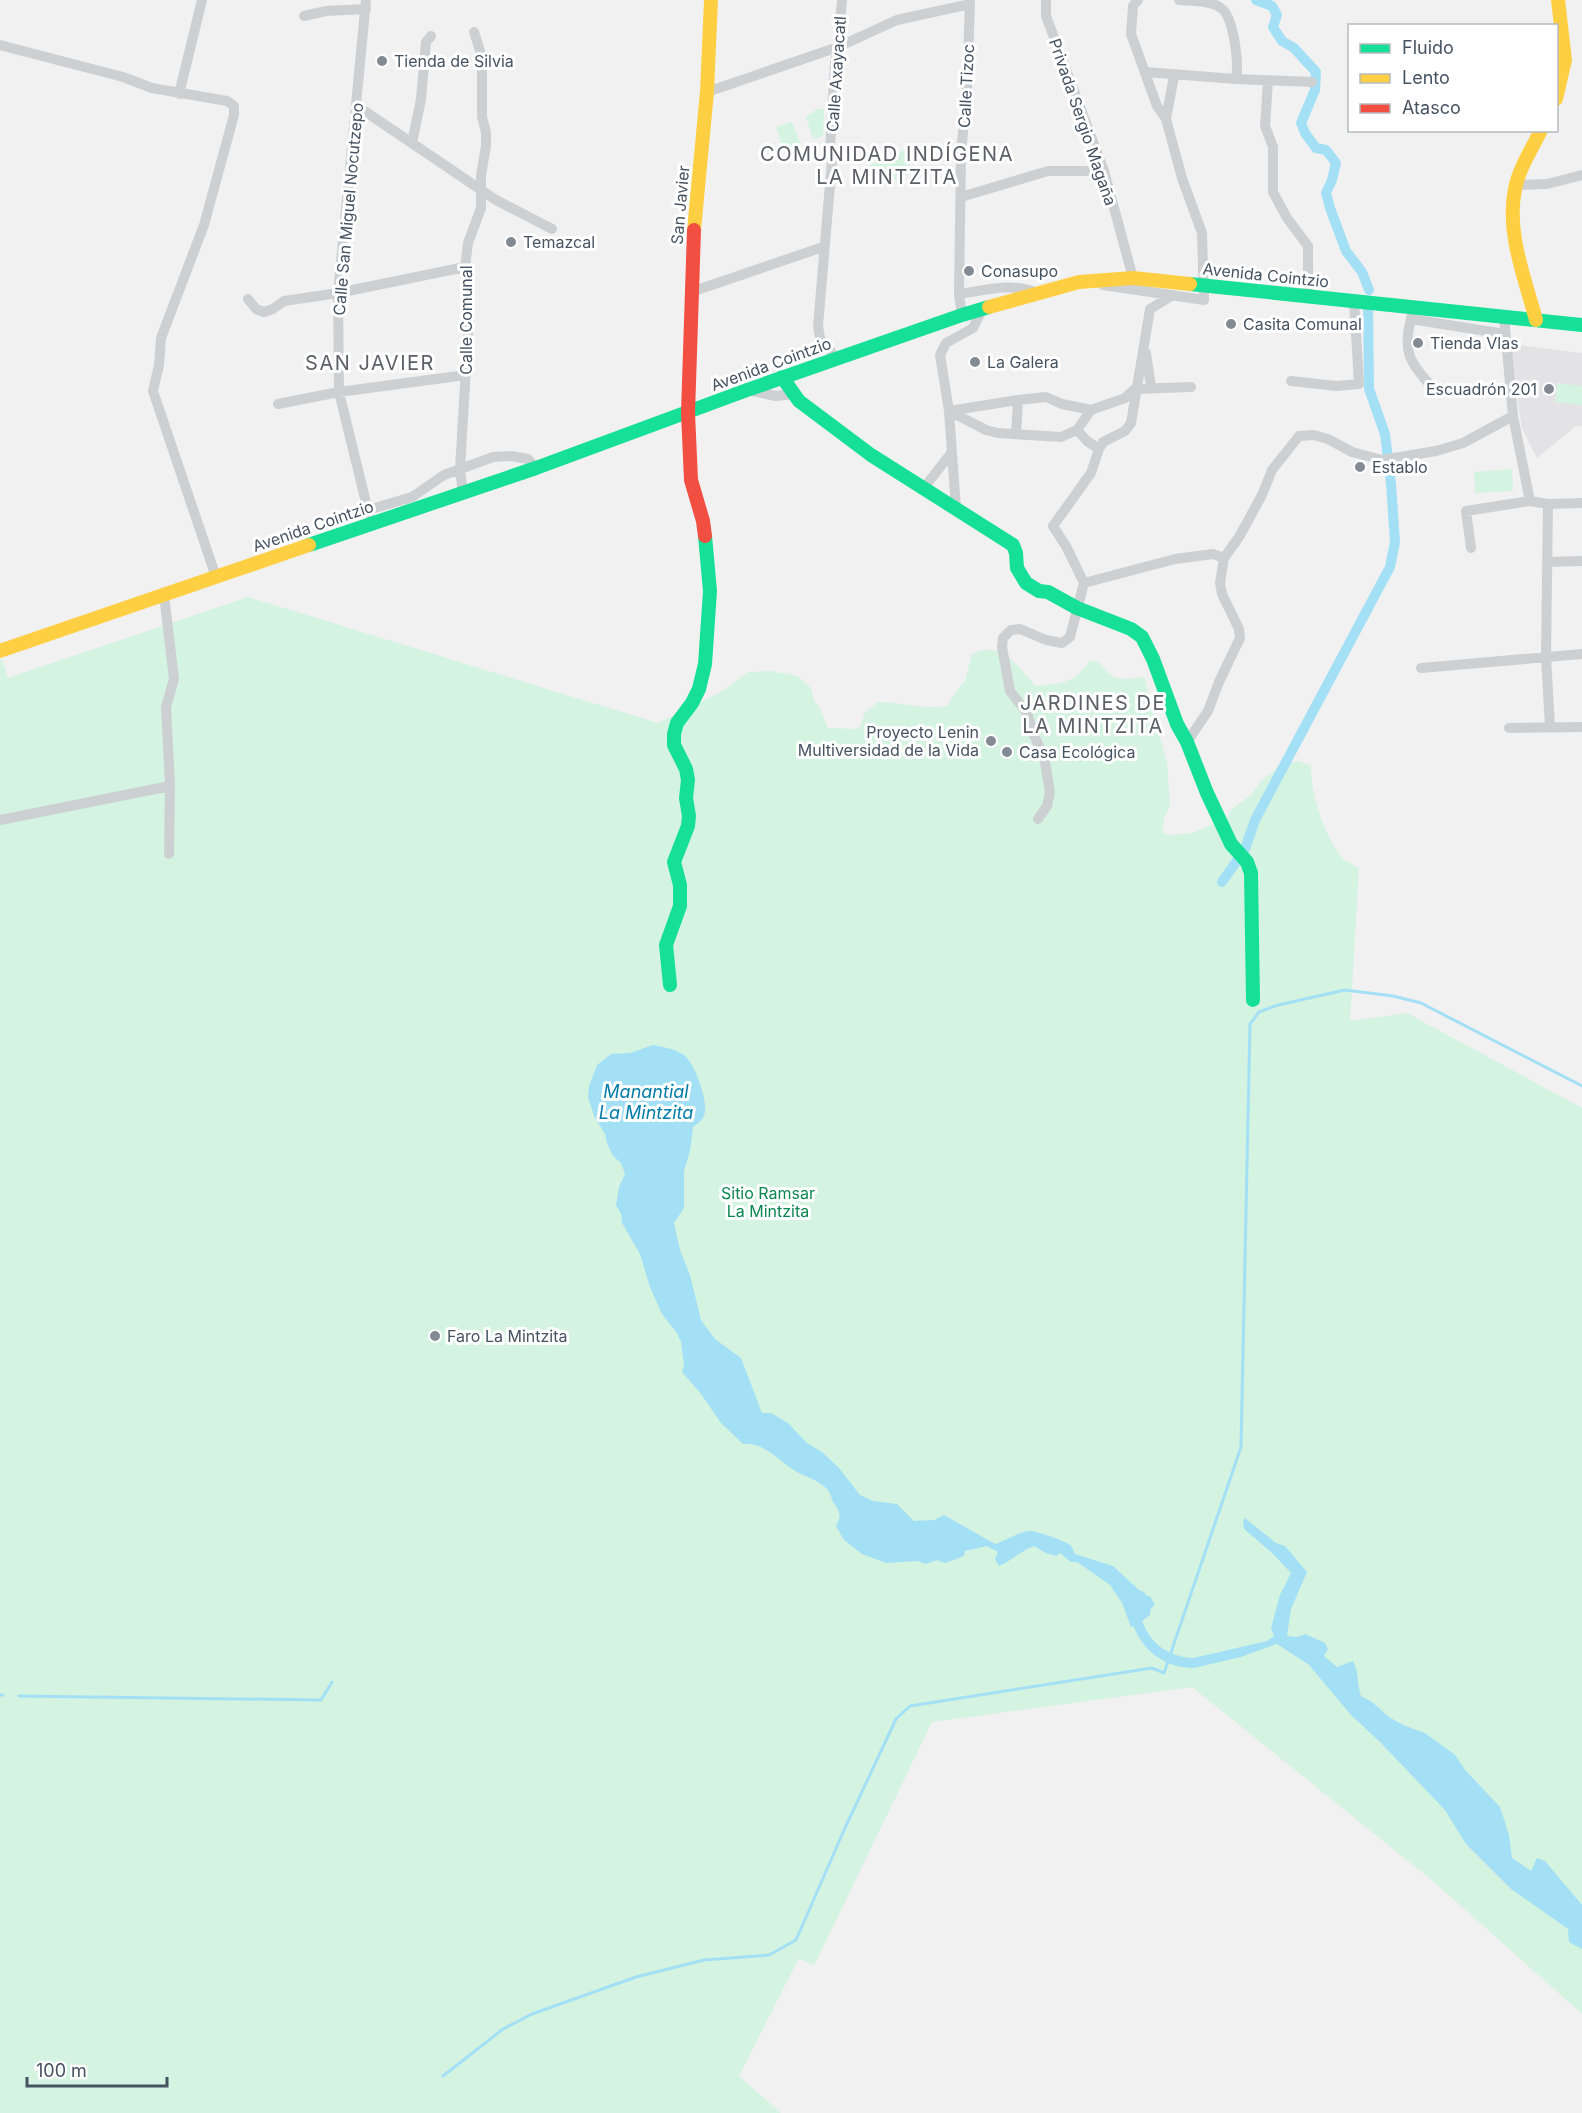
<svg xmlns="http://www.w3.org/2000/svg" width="1582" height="2113" font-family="Inter,sans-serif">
<rect width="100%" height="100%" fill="#f2f1f1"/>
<path fill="#e3e2e4" d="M 1509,344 L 1582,353 L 1582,426 L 1576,426 L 1537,458 L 1522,429 Z"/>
<path fill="#d4f3e1" d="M 817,109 L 824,109 L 823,136 L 813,139 L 806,117 Z
M 792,122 L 801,146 L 784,151 L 776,127 Z
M 904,150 L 913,172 L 875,188 L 866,167 Z
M 1557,383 L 1582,386 L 1582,405 L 1555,402 Z
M 1512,469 L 1513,491 L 1475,493 L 1474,472 Z
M 248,597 L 658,723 L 719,693 L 748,672 L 771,671 L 798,676 L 811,688 L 814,700 L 820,709 L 828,728 L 859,729 L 865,713 L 878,702 C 902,702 923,710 947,706 L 956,691 L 965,681 L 972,654 C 999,639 1019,666 1035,686 C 1061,684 1074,683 1090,661 L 1098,661 C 1113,682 1120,680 1144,677 L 1167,762 L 1170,805 L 1165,817 L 1162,831 L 1166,835 L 1193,833 L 1210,825 L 1224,823 L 1233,808 L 1251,795 L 1262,780 L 1285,763 L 1299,761 L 1311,766 C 1311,795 1323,831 1340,855 C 1344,861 1353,864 1359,868 L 1350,1021 L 1407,1013 L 1582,1108 L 1582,2014 L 1434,1882 L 1192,1687 L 932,1722 L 814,1966 L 799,1958 L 739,2076 L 781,2113 L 0,2113 L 0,660 L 2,659 L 8,678 Z"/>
<path fill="#a4e0f5" d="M 653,1045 C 663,1047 676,1049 684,1055 C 695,1063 707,1099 705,1112 C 704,1119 699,1123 693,1127 L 690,1151 L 684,1171 L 684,1208 L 674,1223 L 680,1250 L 690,1275 L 701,1320 L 715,1339 L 741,1358 L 762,1413 L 771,1413 L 788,1423 L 807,1443 L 822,1452 L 839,1468 L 860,1495 L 873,1501 L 897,1504 L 914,1521 L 934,1520 L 944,1515 L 995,1544 C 1006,1541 1019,1531 1031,1531 C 1036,1531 1066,1541 1070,1545 C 1072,1546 1074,1552 1075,1554 L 1113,1566 L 1139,1590 L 1144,1592 L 1147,1596 L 1150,1596 L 1155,1605 L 1151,1608 L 1150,1615 L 1138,1624 L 1131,1627 L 1122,1603 L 1110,1585 L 1077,1562 L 1071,1562 L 1060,1553 L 1056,1556 L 1046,1553 L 1034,1546 C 1021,1551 1012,1560 999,1566 L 995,1559 L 998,1552 L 987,1546 L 965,1551 L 964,1556 L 945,1563 L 937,1560 L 926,1564 L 917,1561 L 886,1563 L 862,1554 L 844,1540 L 836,1526 C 842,1515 840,1512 833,1502 C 831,1498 831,1493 827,1489 C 817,1479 803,1476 792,1469 C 777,1458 762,1442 743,1444 L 721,1423 L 701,1394 L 682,1372 L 684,1365 L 681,1342 L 677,1333 L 662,1314 L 650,1287 L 640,1254 L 622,1223 L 621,1214 L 616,1205 L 619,1187 L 625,1174 L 621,1163 L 613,1156 L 607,1143 L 605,1134 L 594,1116 L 588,1097 L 589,1086 L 597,1065 L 611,1054 L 630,1053 Z
M 1245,1518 L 1276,1543 L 1285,1546 L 1307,1572 L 1291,1609 L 1287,1636 L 1297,1637 L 1305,1634 L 1325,1643 L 1328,1649 L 1324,1656 L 1337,1667 L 1353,1661 C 1359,1673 1357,1684 1361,1696 L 1372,1702 L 1389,1717 L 1403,1725 L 1425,1733 L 1455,1755 L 1466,1771 L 1500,1807 L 1509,1835 L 1512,1858 L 1531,1871 L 1537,1858 L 1545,1861 L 1582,1905 L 1582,1949 L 1569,1942 L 1568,1929 L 1511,1889 L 1466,1844 L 1445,1810 L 1380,1742 L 1351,1715 L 1309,1665 L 1277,1644 L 1241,1657 L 1194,1668 L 1189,1659 L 1267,1641 L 1274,1636 L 1271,1628 L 1280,1595 L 1291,1573 L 1271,1552 L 1244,1529 L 1243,1521 Z"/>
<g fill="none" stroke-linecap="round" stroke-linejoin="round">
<path stroke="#a4e0f5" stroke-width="3" d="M 0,1695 L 3,1695
M 19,1696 L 321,1700 L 332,1682
M 443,2076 L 503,2029 L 532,2014 L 636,1977 L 704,1960 L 769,1955 L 796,1940 L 845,1828 L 896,1719 L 910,1706 L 1152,1668 L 1164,1673 L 1241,1447 L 1250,1024 L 1259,1012 L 1278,1005 L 1345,990 L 1393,996 L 1421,1003 L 1582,1086"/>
<path stroke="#a4e0f5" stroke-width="10" d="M 1256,0 L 1272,6 L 1277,15 L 1273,27 L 1282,41 L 1294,48 L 1316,72 L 1315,90 L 1301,123 L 1305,133 L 1316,148 L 1326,150 L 1336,163 L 1332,180 L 1326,193 L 1330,208 L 1346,251 L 1362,272 L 1369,290
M 1222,882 L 1245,849 L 1255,820 L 1390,567 L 1395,542 L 1391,483 L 1385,434 L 1369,389 L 1368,306
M 1138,1624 C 1147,1648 1167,1662 1192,1663"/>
<path stroke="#cdd0d3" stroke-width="10" d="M 366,0 L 338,293 L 339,392 L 371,523
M 1046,0 L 1046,16 L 1104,171 L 1133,278
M 1179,0 C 1192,1 1210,0 1221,8 C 1234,17 1239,64 1236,79
M 304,16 L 326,11 L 366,9
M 0,45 L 123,77 L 152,88 L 227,101 L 234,106 L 234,115 L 204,225 L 161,338 L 159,365 L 153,391 L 216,577
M 1145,72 L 1236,79 L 1312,82
M 1268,81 L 1265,126 L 1273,147 L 1273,192 L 1287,218 L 1308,246 L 1308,296
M 707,92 L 838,47 L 897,20 L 970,4
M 179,94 L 202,0
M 357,106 L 496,200 L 552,229
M 1166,119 L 1174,76
M 412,143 L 421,99 L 426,42 L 431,36
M 1517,185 L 1547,184 L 1582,175
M 961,197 L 1048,171 L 1104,171
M 1103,285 L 1204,300 L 1202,233 L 1182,178 L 1166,119 L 1157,106 L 1131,34 L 1133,6 L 1138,0
M 691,292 L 823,247
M 959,294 C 986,290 1012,282 1038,293
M 248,299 L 256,309 L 264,312 L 273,309 L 284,301 L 338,293 L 465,267
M 1413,308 L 1411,319 L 1505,334
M 962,315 L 959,294 L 961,154 L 967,89 L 970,0
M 1504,317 L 1513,416 L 1530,501
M 1411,319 C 1401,357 1413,364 1436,392
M 1146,353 L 1151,387
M 836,358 L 820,338 L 818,326 L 832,161 L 830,148 L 835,63 L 838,47 L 842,0
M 1291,381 L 1336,386 L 1359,384 L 1354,301
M 747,390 L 776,396 L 793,394
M 278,404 L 339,392 L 466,375
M 949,411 L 986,430 L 998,433 L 1061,437 L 1077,430 L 1091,410 L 1125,398 L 1135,389 L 1191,387
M 949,411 L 1018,400 L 1046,397 L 1062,404 L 1091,410
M 1077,430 L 1087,441 L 1099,449
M 1016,434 L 1018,400
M 923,489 L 952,452
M 463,493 L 460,469 L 469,317 L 465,267 L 468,243 L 481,208 L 481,175 L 486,146 L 486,132 L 482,117 L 482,57 L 474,32
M 1548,504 L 1546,657 L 1550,727
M 956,509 L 949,411 L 940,355 L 946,343 L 973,328 L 983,308
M 368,510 L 412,497 L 444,475 L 493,457 L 511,456 L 528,459 L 536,468
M 1471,548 L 1466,511 L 1530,501 L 1548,504 L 1582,503
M 1547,562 L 1582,561
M 1084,583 L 1175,559 L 1213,554 L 1224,558
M 164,595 L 174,679 L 166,707 L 170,786 L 169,854
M 1421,668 L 1582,654
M 1509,728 L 1582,727
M 1187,742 L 1208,711 L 1219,682 L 1240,638 L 1239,629 L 1222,594 L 1220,583 L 1224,558 L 1239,537 L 1262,495 L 1272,470 L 1299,436 L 1314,435 L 1328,439 L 1352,452 L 1382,460 L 1436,451 L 1463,443 L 1513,416
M 1038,819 L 1047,806 L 1050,792 L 1044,757 L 1033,733 L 1027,713 L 1010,691 L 1002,647 L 1003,638 L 1011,630 L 1020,629 L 1046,640 L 1062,643 L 1070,637 L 1084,583 L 1067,548 L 1053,526 L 1091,473 L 1099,449 L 1103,442 L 1125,431 L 1131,423 L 1150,309 L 1173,295
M 0,820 L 170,786"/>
<path stroke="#16e098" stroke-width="14" d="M 1190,284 L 1582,325
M 782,377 L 799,401 L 871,455 L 1013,545 L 1016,553 L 1017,568 L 1026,583 L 1039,591 L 1048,592 L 1077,608 L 1131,629 L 1142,637 L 1153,659 L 1177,724 L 1187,742 L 1207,793 L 1231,844 L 1247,862 L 1251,873 L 1253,1000
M 309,545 L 536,468 L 747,390 L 962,315 L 989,307
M 670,985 L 666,945 L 680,906 L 680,885 L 674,862 L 688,826 L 689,816 L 686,798 L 688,780 L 686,769 L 674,745 L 674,734 L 677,723 L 692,703 L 699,689 L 705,664 L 710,591 L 705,536"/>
<path stroke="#ffcf43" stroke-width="14" d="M 1556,99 L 1565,60 L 1558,0
M 694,230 L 707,92 L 711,0
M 989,307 L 1079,282 L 1133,278 L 1190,284
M 1536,320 C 1525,278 1506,233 1515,189 C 1519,168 1532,149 1541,130
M 0,651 L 309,545"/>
<path stroke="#f24e42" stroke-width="14" d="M 694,230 L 688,413 L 691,480 L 703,521 L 705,536"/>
</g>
<g fill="#828a93" stroke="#fff" stroke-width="2">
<circle cx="382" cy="61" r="6"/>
<circle cx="511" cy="242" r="6"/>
<circle cx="969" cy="271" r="6"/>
<circle cx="1231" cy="324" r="6"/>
<circle cx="1418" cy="343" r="6"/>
<circle cx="975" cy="362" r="6"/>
<circle cx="1549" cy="389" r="6"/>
<circle cx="1360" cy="467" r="6"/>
<circle cx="991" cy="741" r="6"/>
<circle cx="1007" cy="752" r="6"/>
<circle cx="435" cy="1336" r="6"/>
</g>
<g text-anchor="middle" stroke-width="6" stroke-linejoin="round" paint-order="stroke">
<g font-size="16" fill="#465361" stroke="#fff" text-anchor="start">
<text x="394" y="67">Tienda de Silvia</text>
<text x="523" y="248">Temazcal</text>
<text x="981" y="277">Conasupo</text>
<text x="1243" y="330">Casita Comunal</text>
<text x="1430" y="349">Tienda Vlas</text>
<text x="987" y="368">La Galera</text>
<text x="1537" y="395" text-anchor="end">Escuadrón 201</text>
<text x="1372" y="473">Establo</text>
<text x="979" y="738" text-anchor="end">Proyecto Lenin<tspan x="979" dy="18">Multiversidad de la Vida</tspan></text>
<text x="1019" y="758">Casa Ecológica</text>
<text x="447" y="1342">Faro La Mintzita</text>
</g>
<g font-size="16" fill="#465361" stroke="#fff">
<text transform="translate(836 74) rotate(-86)" y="6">Calle Axayacatl</text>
<text transform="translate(966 86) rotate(-87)" y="6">Calle Tizoc</text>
<text transform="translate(1083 122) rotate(71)" y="6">Privada Sergio Magaña</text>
<text transform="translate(680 205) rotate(-85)" y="6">San Javier</text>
<text transform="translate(348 209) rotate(-85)" y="6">Calle San Miguel Nocutzepo</text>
<text transform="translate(1266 275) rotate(6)" y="6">Avenida Cointzio</text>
<text transform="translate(466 320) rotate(-90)" y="6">Calle Comunal</text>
<text transform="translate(771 364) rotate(-20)" y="6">Avenida Cointzio</text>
<text transform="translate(313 526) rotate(-19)" y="6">Avenida Cointzio</text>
</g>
<g font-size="16" fill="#0c8650" stroke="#fff">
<text x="768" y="1199">Sitio Ramsar<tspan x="768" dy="18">La Mintzita</tspan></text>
</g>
<g font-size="18" font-style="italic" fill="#027ca9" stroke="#fff">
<text x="646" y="1098">Manantial<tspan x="646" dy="21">La Mintzita</tspan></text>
</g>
<g font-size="20" letter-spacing="1.5" fill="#5c6067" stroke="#fff">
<text x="887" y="161">COMUNIDAD INDÍGENA<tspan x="887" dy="23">LA MINTZITA</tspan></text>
<text x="370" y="370">SAN JAVIER</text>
<text x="1093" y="710">JARDINES DE<tspan x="1093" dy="23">LA MINTZITA</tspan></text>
</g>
</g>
<rect x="1348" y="24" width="210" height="108" fill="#ffffff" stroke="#b5bac0" stroke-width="1.5"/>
<rect x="1360" y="44" width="30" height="9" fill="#16e098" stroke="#b5bac0" stroke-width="1.5"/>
<text x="1402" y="54" font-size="18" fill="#465361">Fluido</text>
<rect x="1360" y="74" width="30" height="9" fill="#ffcf43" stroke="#b5bac0" stroke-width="1.5"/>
<text x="1402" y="84" font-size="18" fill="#465361">Lento</text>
<rect x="1360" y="104" width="30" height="9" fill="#f24e42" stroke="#b5bac0" stroke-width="1.5"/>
<text x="1402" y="114" font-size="18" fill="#465361">Atasco</text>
<path d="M27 2077v9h140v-9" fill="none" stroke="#465361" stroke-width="3"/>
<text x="36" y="2077" font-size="18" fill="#465361" stroke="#ffffff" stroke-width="4.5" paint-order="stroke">100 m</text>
</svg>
